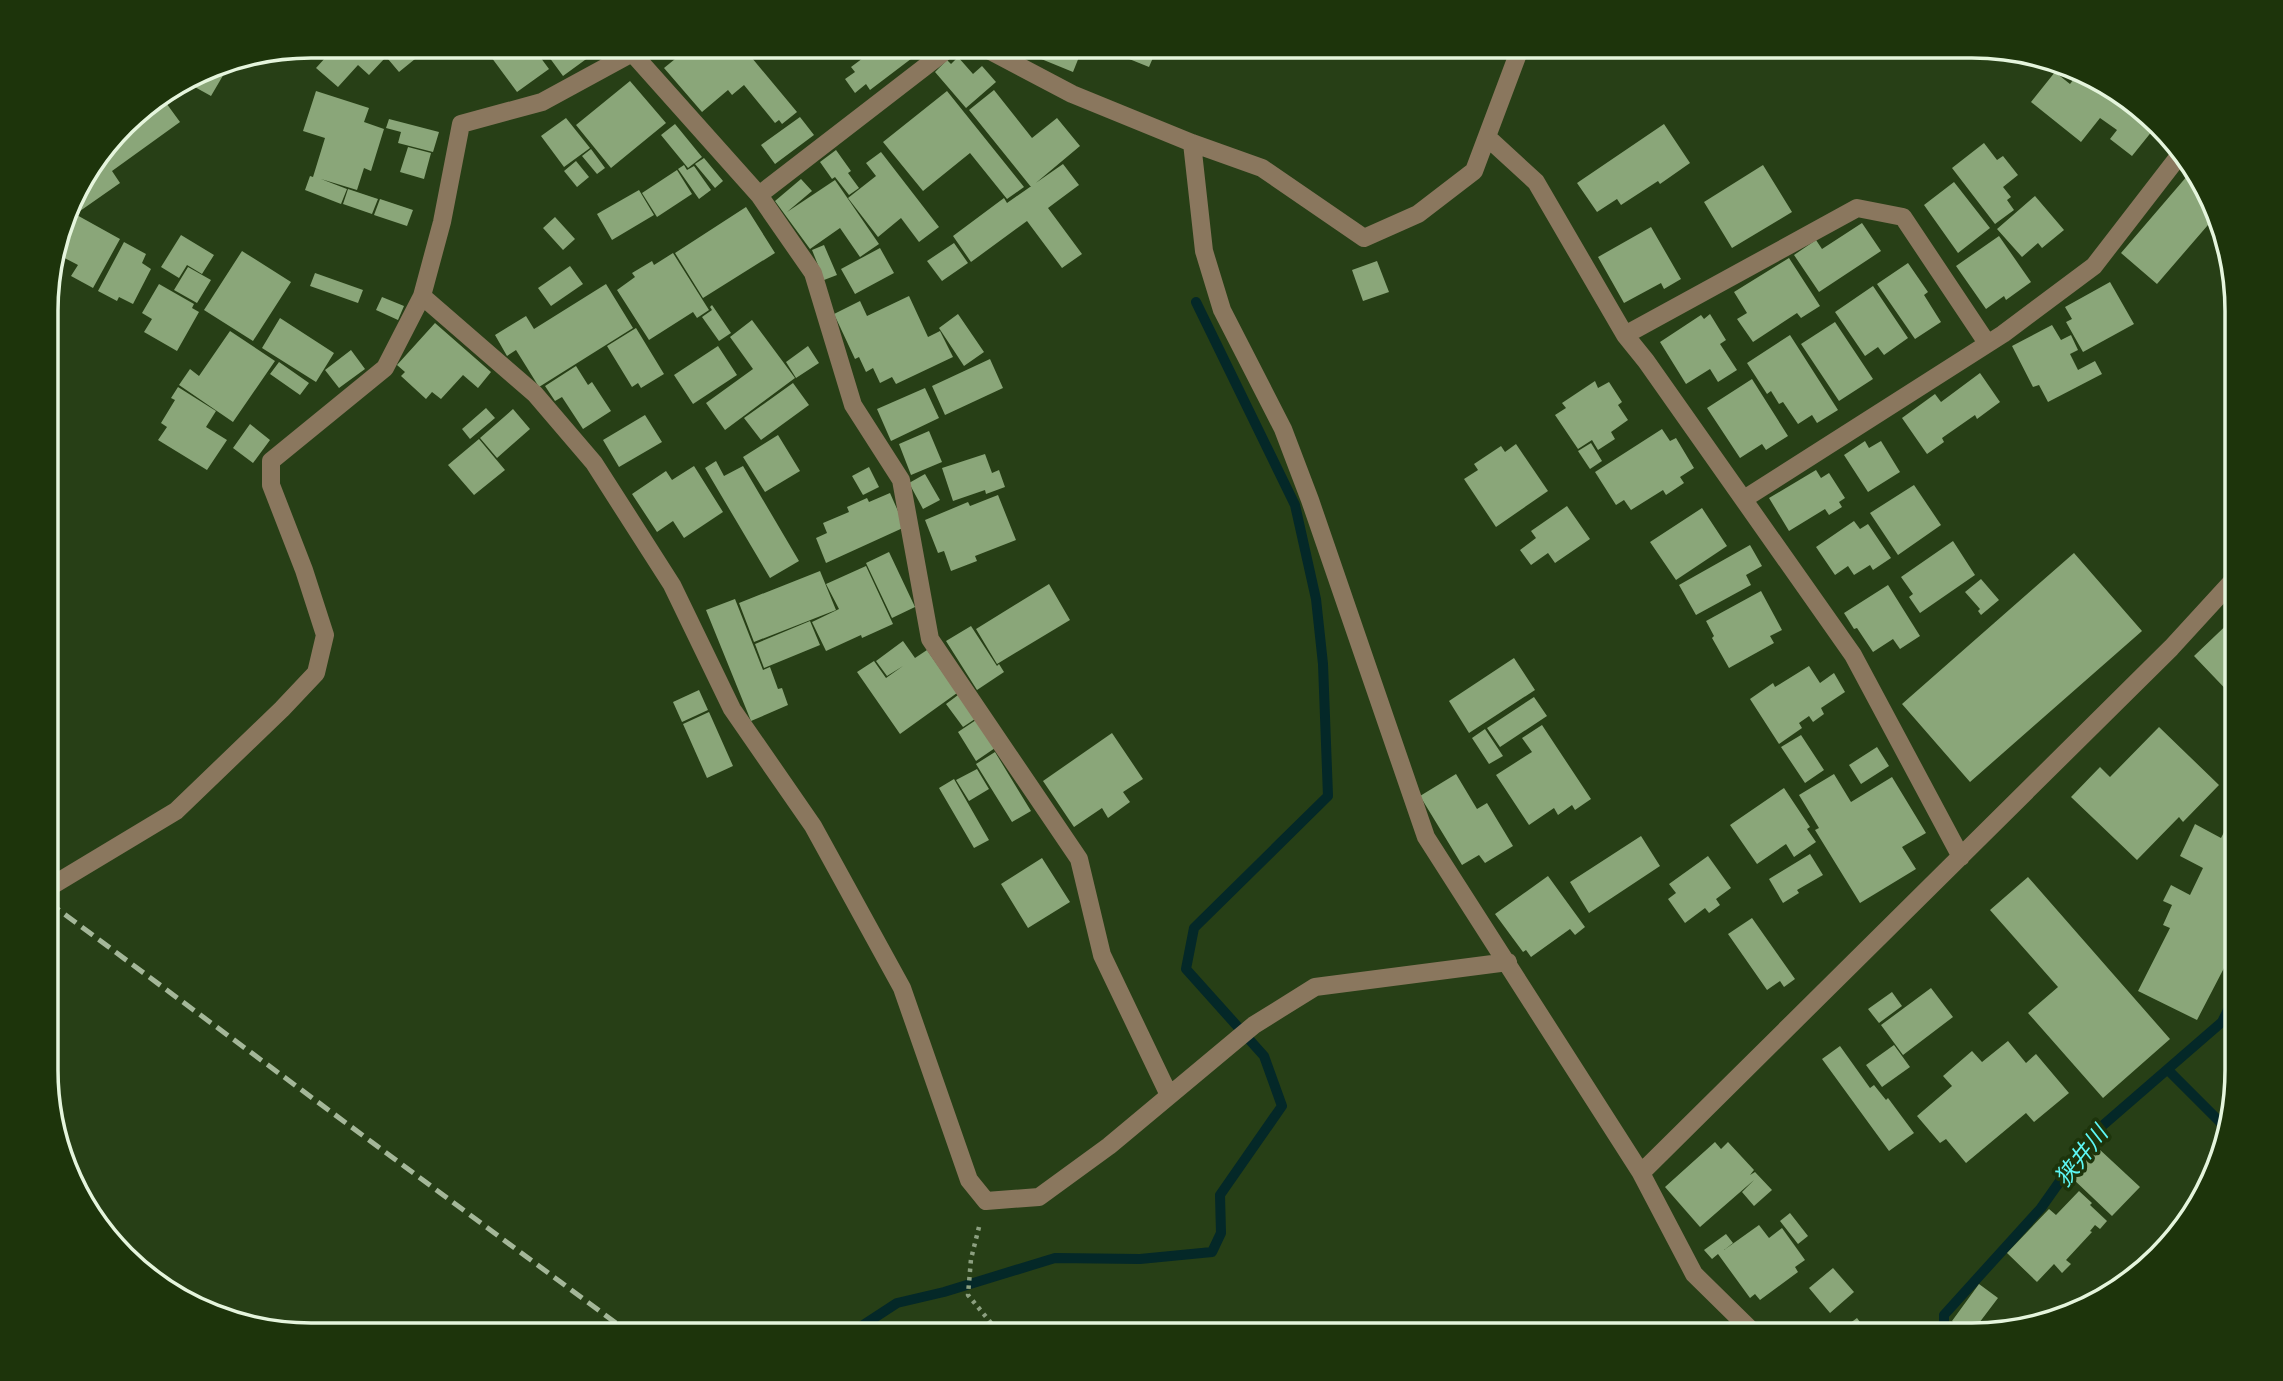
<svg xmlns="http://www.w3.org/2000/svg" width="2283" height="1381" font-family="Roboto,'Noto Sans JP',sans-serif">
<rect width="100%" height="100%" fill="#273f16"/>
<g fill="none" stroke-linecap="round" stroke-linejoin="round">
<path stroke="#042828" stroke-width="10" d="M 2168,1070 L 2225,1127
M 2147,1267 L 2173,1240
M 848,1335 L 897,1303 L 944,1292 L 1055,1258 L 1140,1259 L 1212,1252 L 1221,1233 L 1220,1195 L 1282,1106 L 1264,1056 L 1186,969 L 1194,928 L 1328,796 L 1323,664 L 1316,599 L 1295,505 L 1196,302
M 1944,1335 L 1944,1315 L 2041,1208 L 2094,1133 L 2222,1022 L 2237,992"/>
</g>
<path fill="#8aa679" d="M 336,46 L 371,46 L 385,58 L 369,75 L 358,65 L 338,87 L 316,68 Z
M 377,46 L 431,46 L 399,72 Z
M 483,46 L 532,46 L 549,69 L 517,92 Z
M 541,46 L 597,46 L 600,49 L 563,76 Z
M 691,46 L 742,46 L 797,112 L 782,124 L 779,120 L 775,123 L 744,85 L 732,95 L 728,90 L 702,112 L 664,68 Z
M 879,46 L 882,48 L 886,46 L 928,46 L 870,90 L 866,84 L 855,93 L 845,79 L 855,72 L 851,67 Z
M 1033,46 L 1065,46 L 1081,52 L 1073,72 L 1029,54 Z
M 1097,46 L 1158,46 L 1149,67 Z
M 958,57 L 973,74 L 982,66 L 996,82 L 966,108 L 935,72 L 947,60 L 951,64 Z
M 221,63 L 228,67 L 211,96 L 184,81 L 210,66 Z
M 2080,71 L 2105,81 L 2157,125 L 2132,156 L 2110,139 L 2117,130 L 2100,118 L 2081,142 L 2031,102 L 2055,72 L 2070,84 Z
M 630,81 L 666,123 L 611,168 L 576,125 Z
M 994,90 L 1032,138 L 1057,118 L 1080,146 L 1031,187 L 969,110 Z
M 316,91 L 369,108 L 364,122 L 384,129 L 371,171 L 364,168 L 357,190 L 321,179 L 347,189 L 341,204 L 305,190 L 310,176 L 313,177 L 325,138 L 303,131 Z
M 947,91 L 1024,187 L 1007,199 L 970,153 L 923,191 L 883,142 Z
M 161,96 L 180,122 L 112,171 L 120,183 L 80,211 L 71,199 L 73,193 L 136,112 Z
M 800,117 L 814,135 L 775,164 L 761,145 Z
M 566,118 L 590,148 L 564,167 L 541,136 Z
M 389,119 L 439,132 L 433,152 L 398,143 L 401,132 L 386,128 Z
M 675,124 L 702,157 L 688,168 L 661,135 Z
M 1664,124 L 1690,163 L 1660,184 L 1658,181 L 1621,205 L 1617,199 L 1597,212 L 1577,183 Z
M 1984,143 L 1997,160 L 2003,156 L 2018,175 L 2003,187 L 2011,197 L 2007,200 L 2014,210 L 1995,224 L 1952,168 Z
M 408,147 L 431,153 L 424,179 L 400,172 Z
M 591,149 L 605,168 L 597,174 L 582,156 Z
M 836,150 L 851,171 L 848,173 L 859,188 L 849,195 L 835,177 L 832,179 L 820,162 Z
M 881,152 L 939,227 L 919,242 L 901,218 L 878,237 L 848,198 L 876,176 L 866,163 Z
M 704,158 L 723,181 L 715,188 L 695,164 Z
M 576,161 L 589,177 L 577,187 L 564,171 Z
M 1063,164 L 1079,185 L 1048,208 L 1082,254 L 1062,268 L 1027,221 L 971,262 L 953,236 L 1004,198 L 1007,203 Z
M 684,165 L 687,170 L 694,166 L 711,190 L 699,199 L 678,169 Z
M 1763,165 L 1792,212 L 1732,248 L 1704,202 Z
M 2194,168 L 2202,178 L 2214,218 L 2157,284 L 2121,253 Z
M 677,170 L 692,194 L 657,217 L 642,193 Z
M 801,179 L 812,191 L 787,212 L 835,180 L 879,244 L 860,257 L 840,228 L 810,249 L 775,201 Z
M 1954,182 L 1990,228 L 1958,253 L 1924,205 Z
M 348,189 L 378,199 L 372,214 L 343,204 Z
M 639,190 L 654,215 L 612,240 L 597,214 Z
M 2035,196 L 2064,230 L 2042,248 L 2038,243 L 2022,257 L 1997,229 Z
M 380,199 L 413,210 L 407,226 L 374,215 Z
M 746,207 L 775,253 L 703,298 L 675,253 Z
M 75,214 L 120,239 L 93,288 L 71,276 L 78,265 L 55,253 Z
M 555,217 L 575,239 L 563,250 L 543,228 Z
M 1862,223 L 1881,251 L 1819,292 L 1794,255 L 1816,240 L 1822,249 Z
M 1651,227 L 1681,279 L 1664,289 L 1661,283 L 1624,303 L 1598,257 Z
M 181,235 L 214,255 L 202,274 L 187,265 L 179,278 L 161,267 Z
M 1999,236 L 2031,282 L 2006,300 L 2004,296 L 1986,309 L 1956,266 Z
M 124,242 L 146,254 L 142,263 L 151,269 L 133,304 L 119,297 L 117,301 L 98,291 Z
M 954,243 L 968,263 L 942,281 L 927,261 Z
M 824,245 L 837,275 L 824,280 L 812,250 Z
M 880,248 L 894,273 L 855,294 L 841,269 Z
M 242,251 L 291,282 L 253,341 L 204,310 Z
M 673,253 L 709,310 L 697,318 L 693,312 L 649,340 L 617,290 L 635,277 L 632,273 L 652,261 L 654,265 Z
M 1789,258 L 1820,306 L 1801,318 L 1797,313 L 1753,342 L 1737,319 L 1747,313 L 1734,292 Z
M 1377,261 L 1389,292 L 1363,301 L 1352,270 Z
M 1908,263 L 1928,292 L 1924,295 L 1941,322 L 1915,339 L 1877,284 Z
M 570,266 L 583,284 L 551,306 L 538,288 Z
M 188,267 L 211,280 L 197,303 L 174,290 Z
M 315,273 L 363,290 L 358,303 L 310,286 Z
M 2110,282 L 2134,324 L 2083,352 L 2066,322 L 2072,319 L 2065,307 Z
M 159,284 L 194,304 L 192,308 L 199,312 L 177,351 L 144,332 L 152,319 L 142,313 Z
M 606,284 L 633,328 L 539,387 L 516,350 L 507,356 L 495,335 L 526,316 L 534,329 Z
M 1873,286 L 1908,338 L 1884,355 L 1878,347 L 1865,356 L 1835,312 Z
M 909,296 L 928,337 L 940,331 L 953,357 L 896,384 L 892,377 L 880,383 L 873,368 L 866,372 L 859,357 L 855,359 L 834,314 L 860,301 L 867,316 Z
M 382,297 L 404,306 L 398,320 L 376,310 Z
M 712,305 L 731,333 L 719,341 L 702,317 L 712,310 L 710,307 Z
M 958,314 L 984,352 L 964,366 L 939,328 Z
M 1710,314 L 1726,340 L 1720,344 L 1737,370 L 1718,382 L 1710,369 L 1686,384 L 1660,342 L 1701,315 L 1704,319 Z
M 280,318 L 334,353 L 316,382 L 262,348 Z
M 752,320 L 795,378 L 725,430 L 706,403 L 753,369 L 730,337 Z
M 1835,322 L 1873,379 L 1839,401 L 1801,344 Z
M 435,323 L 491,372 L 478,388 L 463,375 L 441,399 L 432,392 L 426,399 L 401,376 L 405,372 L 397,365 Z
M 2052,325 L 2061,340 L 2071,335 L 2078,350 L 2070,354 L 2078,370 L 2095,361 L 2102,374 L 2048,402 L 2039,385 L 2033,387 L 2012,346 Z
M 636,328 L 664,374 L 641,388 L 638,383 L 632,387 L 607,346 Z
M 230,331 L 275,361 L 233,422 L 179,385 L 190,369 L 199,376 Z
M 1790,335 L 1838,410 L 1817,423 L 1812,415 L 1798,424 L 1783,402 L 1779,404 L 1771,391 L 1767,394 L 1747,363 Z
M 718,346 L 737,375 L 693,404 L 674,375 Z
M 808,346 L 819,363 L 796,378 L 786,362 Z
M 351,350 L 365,369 L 339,388 L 325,370 Z
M 990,359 L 1003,388 L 945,415 L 932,386 Z
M 279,362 L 309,383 L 300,395 L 270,374 Z
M 576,366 L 588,385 L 592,382 L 611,411 L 583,429 L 562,397 L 555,401 L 545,386 Z
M 1980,373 L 2000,402 L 1977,419 L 1975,415 L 1942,438 L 1944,442 L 1927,454 L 1902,418 L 1935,394 L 1941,402 Z
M 1752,379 L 1788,436 L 1766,450 L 1762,444 L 1740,458 L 1707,408 Z
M 1595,381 L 1598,388 L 1609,382 L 1622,402 L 1618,405 L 1628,420 L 1611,432 L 1615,439 L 1598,450 L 1592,440 L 1578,449 L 1555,415 L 1566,408 L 1562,403 Z
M 793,383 L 809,405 L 761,440 L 744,418 Z
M 178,387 L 216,411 L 206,427 L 227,440 L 207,470 L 158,440 L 167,427 L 161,423 L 175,400 L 171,398 Z
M 925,388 L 939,418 L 891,441 L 877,409 Z
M 486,408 L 495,418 L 470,439 L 462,429 Z
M 513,409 L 530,429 L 497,458 L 480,438 Z
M 645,415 L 662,442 L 619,467 L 603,440 Z
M 250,424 L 270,440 L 253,463 L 233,448 Z
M 1662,429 L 1670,441 L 1676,438 L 1694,468 L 1680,477 L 1684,483 L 1666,495 L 1663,490 L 1631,510 L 1624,500 L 1616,505 L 1595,472 Z
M 929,431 L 942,462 L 911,475 L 899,444 Z
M 778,435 L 800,471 L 765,492 L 743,457 Z
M 479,439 L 505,470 L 474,495 L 448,465 Z
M 1865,441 L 1869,448 L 1881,441 L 1900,472 L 1868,492 L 1844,455 Z
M 1591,443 L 1602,461 L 1590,469 L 1578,451 Z
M 1516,444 L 1548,491 L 1496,527 L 1464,479 L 1478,470 L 1474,464 L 1501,446 L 1505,452 Z
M 985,454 L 992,473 L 999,470 L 1005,487 L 986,494 L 985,490 L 953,501 L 942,468 Z
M 716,461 L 724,476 L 743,466 L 799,561 L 770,578 L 705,468 Z
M 694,466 L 723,512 L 684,538 L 673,521 L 657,532 L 632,494 L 666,471 L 672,480 Z
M 869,467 L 879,487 L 863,495 L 852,476 Z
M 1816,470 L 1821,478 L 1829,473 L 1845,498 L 1839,502 L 1842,507 L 1829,515 L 1825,509 L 1789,531 L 1769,498 Z
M 925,474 L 940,500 L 923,509 L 909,483 Z
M 1914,485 L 1941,525 L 1898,555 L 1870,513 Z
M 890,493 L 905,527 L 826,563 L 816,538 L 827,533 L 823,523 L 849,512 L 847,507 L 867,498 L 869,502 Z
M 998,495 L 1016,540 L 975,556 L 977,561 L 951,571 L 944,551 L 938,553 L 925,520 L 968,502 L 970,506 Z
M 1567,506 L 1590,539 L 1555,563 L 1548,553 L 1531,565 L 1520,550 L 1536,538 L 1531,531 Z
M 1702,508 L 1727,546 L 1676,580 L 1650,542 Z
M 1854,521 L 1860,529 L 1868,524 L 1891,558 L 1873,570 L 1870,565 L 1854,575 L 1848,566 L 1835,575 L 1816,547 Z
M 1953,541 L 1975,575 L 1920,613 L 1909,597 L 1913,594 L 1901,577 Z
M 1750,545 L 1762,566 L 1746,575 L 1751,585 L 1696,615 L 1679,585 Z
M 889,552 L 915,607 L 892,618 L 866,563 Z
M 2074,553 L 2142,631 L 1970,782 L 1902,704 Z
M 866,566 L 893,624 L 862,638 L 861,635 L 826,651 L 812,622 L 839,609 L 826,584 Z
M 820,571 L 836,610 L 754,642 L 739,603 Z
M 1981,579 L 1999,600 L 1981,615 L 1978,611 L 1980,609 L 1965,592 Z
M 1049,584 L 1070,620 L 997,664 L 976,629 Z
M 1888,585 L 1920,636 L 1900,649 L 1893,639 L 1873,652 L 1857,628 L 1854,629 L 1844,613 Z
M 1761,591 L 1782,630 L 1770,636 L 1774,643 L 1729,668 L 1712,638 L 1714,636 L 1706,621 Z
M 735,599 L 763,670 L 770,667 L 778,689 L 782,688 L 788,705 L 751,721 L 706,610 Z
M 2237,615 L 2237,701 L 2194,656 Z
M 810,621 L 820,645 L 764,668 L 755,644 Z
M 971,626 L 997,666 L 999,664 L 1004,672 L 977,690 L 946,641 Z
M 903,641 L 915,658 L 927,650 L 957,693 L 900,734 L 857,672 L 874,661 L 886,678 L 903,666 L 887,676 L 876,661 Z
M 1514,658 L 1535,690 L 1469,733 L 1449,701 Z
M 1809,666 L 1820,683 L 1834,673 L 1845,692 L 1821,708 L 1824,714 L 1813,722 L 1809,716 L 1799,723 L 1802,728 L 1779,744 L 1750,699 L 1773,683 L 1775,687 Z
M 699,690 L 708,710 L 682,722 L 673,702 Z
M 958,695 L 975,719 L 963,727 L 946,704 Z
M 1534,697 L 1547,716 L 1500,747 L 1487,728 Z
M 709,712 L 733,766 L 707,778 L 683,724 Z
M 976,720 L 995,748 L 976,761 L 958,732 Z
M 1542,725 L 1591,799 L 1575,810 L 1572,805 L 1558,815 L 1554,808 L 1529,825 L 1496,775 L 1532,752 L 1522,738 Z
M 2159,727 L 2219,785 L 2183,822 L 2179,817 L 2137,860 L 2071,797 L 2100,767 L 2110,777 Z
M 1485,729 L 1503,756 L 1489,764 L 1472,738 Z
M 1112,733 L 1143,779 L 1123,792 L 1130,802 L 1108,818 L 1102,808 L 1074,827 L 1043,781 Z
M 1801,735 L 1824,770 L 1805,783 L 1781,747 Z
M 1877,747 L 1889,766 L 1861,784 L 1849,765 Z
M 995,752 L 1031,811 L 1012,822 L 976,764 Z
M 977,769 L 989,789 L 969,801 L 956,780 Z
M 1456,774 L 1477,809 L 1487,803 L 1513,846 L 1485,863 L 1479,855 L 1462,865 L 1420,796 Z
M 1834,774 L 1851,802 L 1892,777 L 1926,833 L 1902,847 L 1916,869 L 1860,903 L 1815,830 L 1819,828 L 1799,795 Z
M 954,779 L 989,840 L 974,848 L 939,788 Z
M 1784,788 L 1810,827 L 1807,829 L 1816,842 L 1794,857 L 1786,844 L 1757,864 L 1730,825 Z
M 2233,815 L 2237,817 L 2237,943 L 2197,1020 L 2138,991 L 2170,928 L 2163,925 L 2172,905 L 2163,901 L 2171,885 L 2190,895 L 2203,868 L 2180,856 L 2195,824 L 2221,838 Z
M 1641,836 L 1660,866 L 1589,913 L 1570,882 Z
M 1810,854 L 1823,875 L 1797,890 L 1799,893 L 1783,903 L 1769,879 Z
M 1708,856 L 1731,888 L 1716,899 L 1720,905 L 1709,913 L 1705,908 L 1685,923 L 1668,899 L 1676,893 L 1669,884 Z
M 1042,858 L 1070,902 L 1028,928 L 1001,884 Z
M 1548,876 L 1585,927 L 1575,935 L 1570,929 L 1531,957 L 1526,950 L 1523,952 L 1495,914 Z
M 2028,877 L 2170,1039 L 2103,1098 L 2028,1013 L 2058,987 L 1990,910 Z
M 1752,918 L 1795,979 L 1784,987 L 1780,981 L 1767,990 L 1728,934 Z
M 1931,988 L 1953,1017 L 1903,1055 L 1881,1025 Z
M 1892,992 L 1902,1006 L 1879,1023 L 1868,1009 Z
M 2008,1041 L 2026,1063 L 2036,1054 L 2069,1093 L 2034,1122 L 2026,1113 L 1966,1163 L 1946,1139 L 1940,1143 L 1917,1116 L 1952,1086 L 1943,1076 L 1972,1051 L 1982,1062 Z
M 1894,1045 L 1910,1067 L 1882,1087 L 1866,1065 Z
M 1840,1046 L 1870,1088 L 1874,1085 L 1886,1100 L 1888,1098 L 1914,1133 L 1889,1151 L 1822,1059 Z
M 1715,1142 L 1721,1149 L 1728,1142 L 1754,1170 L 1750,1175 L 1755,1172 L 1772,1190 L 1754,1206 L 1742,1192 L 1754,1180 L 1700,1227 L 1665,1187 Z
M 2098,1148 L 2140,1187 L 2112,1216 L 2071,1177 Z
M 2079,1191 L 2092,1203 L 2090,1205 L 2107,1221 L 2100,1229 L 2095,1225 L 2090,1231 L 2092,1232 L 2066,1260 L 2071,1264 L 2062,1273 L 2054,1264 L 2037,1282 L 2007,1253 L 2049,1209 L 2056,1215 Z
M 1790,1213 L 1808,1236 L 1798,1244 L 1780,1221 Z
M 1759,1225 L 1769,1238 L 1782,1228 L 1805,1260 L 1795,1267 L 1798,1272 L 1760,1300 L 1755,1294 L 1750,1298 L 1718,1254 L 1712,1259 L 1704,1250 L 1726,1234 L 1733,1243 L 1724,1250 Z
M 1833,1268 L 1854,1292 L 1830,1313 L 1809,1288 Z
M 1979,1284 L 1998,1298 L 1970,1335 L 1952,1321 Z
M 1857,1318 L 1866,1330 L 1859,1335 L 1841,1335 L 1838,1332 Z"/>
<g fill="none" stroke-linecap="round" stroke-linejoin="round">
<path stroke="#8ca080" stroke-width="4.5" stroke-dasharray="3.5 5" stroke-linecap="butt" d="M 979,1227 L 971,1259 L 968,1295 L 1001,1335"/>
<path stroke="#8a775e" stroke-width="18" d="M 626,46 L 759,195 L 813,273 L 853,405 L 901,480 L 930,639 L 1079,859 L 1102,955 L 1169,1095
M 981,46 L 1072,94 L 1192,143 L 1262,168 L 1364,238 L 1418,214 L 1474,171 L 1521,46
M 1487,137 L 1536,182 L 1625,335 L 1646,361 L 1853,655 L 1961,857
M 1192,143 L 1204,251 L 1222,310 L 1283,429 L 1310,500 L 1426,837 L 1641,1173 L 1694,1274 L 1756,1335
M 759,195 L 952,46
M 422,296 L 535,394 L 594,463 L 672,585 L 732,709 L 813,826 L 902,988 L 969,1180 L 986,1201 L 1039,1197 L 1109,1146 L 1254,1025 L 1315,987 L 1508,962
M 1625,335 L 1857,208 L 1903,217 L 1987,343
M 1744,499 L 2003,334 L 2094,266 L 2182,152
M 48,888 L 176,811 L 282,709 L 316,673 L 325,635 L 304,570 L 271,485 L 271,461 L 385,368 L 422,296 L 442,222 L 461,124 L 542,102 L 632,53
M 1641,1173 L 2171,648 L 2237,576"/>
<path stroke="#a4b799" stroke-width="5" stroke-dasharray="14 7" stroke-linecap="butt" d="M 48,902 L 632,1335"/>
</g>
<g text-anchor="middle" stroke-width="7" stroke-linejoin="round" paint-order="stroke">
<g font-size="23" font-style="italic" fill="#5df7f5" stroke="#1d340b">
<text transform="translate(2081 1156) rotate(-52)" y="8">狭井川</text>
</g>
</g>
<path d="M0 0H2283V1381H0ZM311 58H1972A253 253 0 0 1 2225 311V1070A253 253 0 0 1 1972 1323H311A253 253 0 0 1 58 1070V311A253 253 0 0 1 311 58Z" fill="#1d340b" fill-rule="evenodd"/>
<path fill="none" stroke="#e5f5dd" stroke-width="3.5" d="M311 58H1972A253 253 0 0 1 2225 311V1070A253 253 0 0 1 1972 1323H311A253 253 0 0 1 58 1070V311A253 253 0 0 1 311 58Z"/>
</svg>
